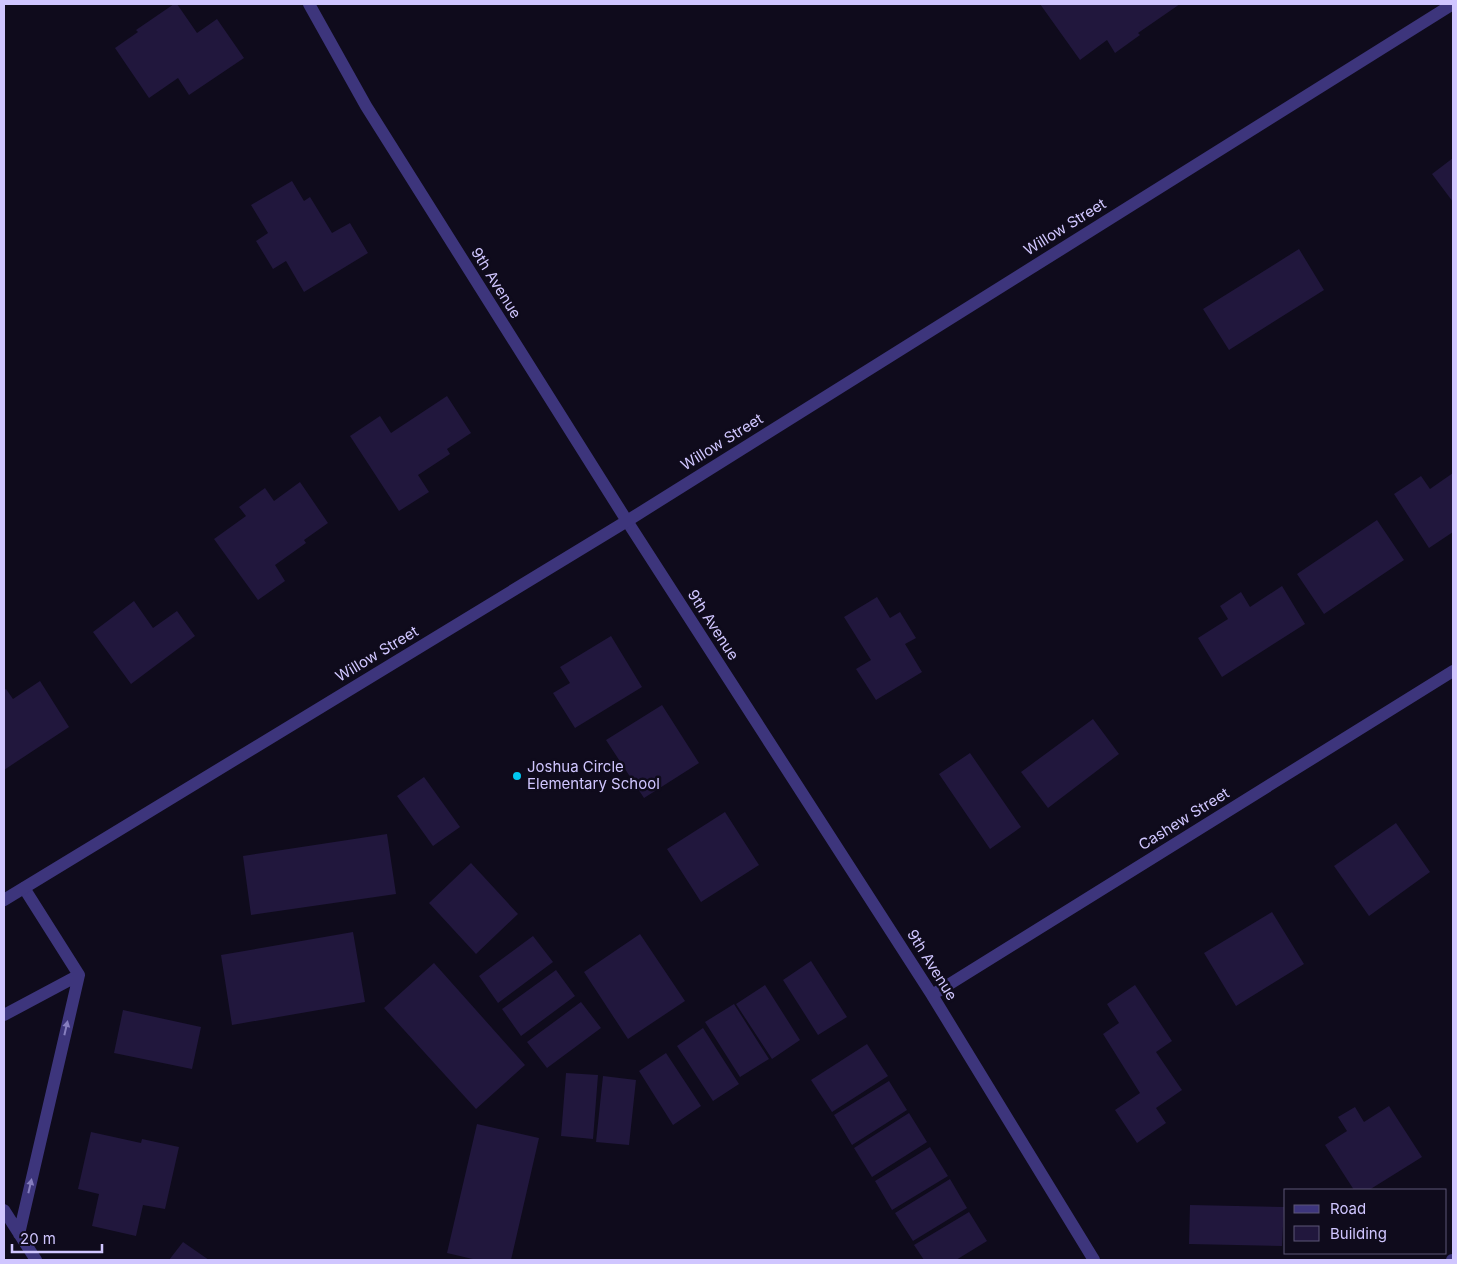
<svg xmlns="http://www.w3.org/2000/svg" width="1457" height="1264" font-family="Inter,sans-serif">
<rect width="100%" height="100%" fill="#0f0b1c"/>
<path fill="#21173d" d="M 174,4 L 177,4 L 197,33 L 217,19 L 244,58 L 189,95 L 178,78 L 149,98 L 115,48 L 138,32 L 136,30 Z
M 1040,4 L 1180,4 L 1138,33 L 1140,35 L 1115,53 L 1107,40 L 1080,60 Z
M 1453,158 L 1453,202 L 1432,174 Z
M 292,181 L 304,201 L 310,197 L 332,233 L 350,223 L 368,253 L 304,292 L 286,261 L 273,269 L 256,241 L 268,233 L 251,205 Z
M 1299,249 L 1324,290 L 1229,350 L 1203,309 Z
M 447,396 L 471,433 L 447,449 L 450,454 L 418,475 L 429,492 L 399,511 L 350,436 L 380,416 L 391,433 Z
M 1453,473 L 1453,532 L 1429,548 L 1394,494 L 1421,476 L 1430,489 Z
M 300,482 L 328,523 L 304,540 L 306,543 L 275,565 L 285,581 L 258,600 L 214,539 L 246,516 L 239,507 L 265,488 L 274,501 Z
M 1377,520 L 1404,560 L 1324,614 L 1297,574 Z
M 1282,586 L 1305,624 L 1222,677 L 1198,638 L 1228,619 L 1220,606 L 1241,592 L 1250,607 Z
M 877,597 L 890,618 L 900,612 L 916,638 L 905,644 L 922,672 L 876,700 L 856,669 L 871,660 L 844,617 Z
M 134,601 L 153,628 L 177,611 L 195,636 L 131,684 L 93,632 Z
M 611,636 L 642,687 L 575,728 L 553,693 L 570,683 L 560,667 Z
M 40,681 L 69,727 L 4,770 L 4,690 L 6,689 L 13,699 Z
M 662,705 L 699,763 L 644,798 L 606,740 Z
M 1093,719 L 1119,754 L 1048,808 L 1021,772 Z
M 970,753 L 1021,827 L 990,849 L 939,774 Z
M 424,777 L 460,827 L 433,846 L 397,796 Z
M 725,812 L 759,865 L 701,902 L 667,849 Z
M 1396,823 L 1430,872 L 1369,916 L 1334,866 Z
M 387,834 L 396,894 L 251,915 L 243,856 Z
M 471,863 L 518,914 L 476,954 L 429,903 Z
M 1272,912 L 1304,964 L 1236,1006 L 1204,953 Z
M 353,932 L 365,1002 L 232,1025 L 221,955 Z
M 640,934 L 685,1001 L 628,1039 L 584,972 Z
M 533,936 L 553,962 L 498,1003 L 479,976 Z
M 811,961 L 847,1017 L 818,1035 L 783,980 Z
M 434,963 L 525,1065 L 476,1109 L 384,1008 Z
M 556,970 L 575,996 L 521,1036 L 502,1009 Z
M 765,985 L 800,1040 L 772,1059 L 736,1004 Z
M 1135,985 L 1172,1041 L 1156,1052 L 1182,1090 L 1156,1108 L 1166,1123 L 1137,1143 L 1115,1110 L 1140,1093 L 1103,1034 L 1119,1023 L 1107,1004 Z
M 581,1002 L 601,1028 L 547,1068 L 527,1042 Z
M 734,1004 L 769,1059 L 740,1077 L 705,1022 Z
M 123,1010 L 201,1027 L 192,1069 L 114,1053 Z
M 703,1028 L 739,1084 L 713,1101 L 677,1046 Z
M 867,1044 L 888,1076 L 832,1112 L 811,1080 Z
M 666,1053 L 701,1106 L 673,1125 L 639,1071 Z
M 566,1073 L 598,1075 L 593,1139 L 561,1136 Z
M 603,1076 L 636,1080 L 629,1145 L 596,1142 Z
M 889,1081 L 907,1110 L 852,1145 L 834,1115 Z
M 1389,1106 L 1422,1157 L 1369,1190 L 1354,1190 L 1325,1145 L 1347,1131 L 1338,1117 L 1355,1107 L 1364,1122 Z
M 909,1113 L 927,1142 L 872,1177 L 854,1148 Z
M 477,1124 L 539,1138 L 511,1260 L 477,1260 L 447,1253 Z
M 91,1132 L 141,1143 L 142,1139 L 179,1147 L 165,1209 L 143,1205 L 136,1236 L 92,1226 L 99,1194 L 78,1189 Z
M 930,1147 L 948,1176 L 892,1210 L 875,1181 Z
M 950,1179 L 967,1208 L 913,1241 L 895,1213 Z
M 1190,1205 L 1284,1207 L 1282,1246 L 1189,1244 Z
M 969,1212 L 987,1241 L 956,1260 L 924,1260 L 914,1245 Z
M 183,1242 L 209,1260 L 169,1260 Z"/>
<g fill="none" stroke-linecap="round" stroke-linejoin="round">
<path stroke="#3d357c" stroke-width="12" d="M 4,1015 L 79,975
M 4,1210 L 36,1260
M 19,1234 L 79,975 L 24,888"/>
<path stroke="#3d357c" stroke-width="12" d="M 627,521 L 932,995 L 1094,1260
M 932,995 L 1453,671
M 1452,1260 L 1453,1260"/>
<path stroke="#3d357c" stroke-width="12" d="M 309,4 L 366,106 L 627,521
M 4,900 L 627,521 L 1453,4"/>
</g>
<defs><path id="oneway-solid" d="M-6-.8H1V-3.2L6.5 0L1 3.2V.8H-6Z" transform="scale(1.25)"/></defs>
<g fill="#867ebe">
<use href="#oneway-solid" transform="translate(66 1028) rotate(-77)"/>
<use href="#oneway-solid" transform="translate(30 1186) rotate(-77)"/>
</g>
<circle fill="#00c8f1" stroke="#0f0b1c" stroke-width="2" cx="517" cy="776" r="5"/>
<g text-anchor="middle" stroke-width="5" stroke-linejoin="round" paint-order="stroke">
<g font-size="15" fill="#d0c6ff" stroke="#0f0b1c">
<text transform="translate(1065 227) rotate(-32)" y="5">Willow Street</text>
<text transform="translate(496 283) rotate(58)" y="5">9th Avenue</text>
<text transform="translate(722 442) rotate(-32)" y="5">Willow Street</text>
<text transform="translate(713 625) rotate(57)" y="5">9th Avenue</text>
<text transform="translate(377 654) rotate(-31)" y="5">Willow Street</text>
<text transform="translate(1184 819) rotate(-32)" y="5">Cashew Street</text>
<text transform="translate(932 965) rotate(58)" y="5">9th Avenue</text>
</g>
<g font-size="15" fill="#d0c6ff" stroke="#0f0b1c" text-anchor="start">
<text x="527" y="772">Joshua Circle<tspan x="527" dy="17">Elementary School</tspan></text>
</g>
</g>
<rect width="1457" height="1264" fill="none" stroke="#d0c6ff" stroke-width="10"/>
<rect x="1284" y="1189" width="162" height="65" fill="#0f0b1c" stroke="#5c5677"/>
<rect x="1294" y="1205" width="25" height="8" fill="#3d357c" stroke="#5c5677"/>
<text x="1330" y="1214" font-size="15" fill="#d0c6ff">Road</text>
<rect x="1294" y="1226" width="25" height="15" fill="#21173d" stroke="#5c5677"/>
<text x="1330" y="1239" font-size="15" fill="#d0c6ff">Building</text>
<path d="M12 1244v8h90v-8" fill="none" stroke="#d0c6ff" stroke-width="2.5"/>
<text x="20" y="1244" font-size="15" fill="#d0c6ff" stroke="#0f0b1c" stroke-width="4" paint-order="stroke">20 m</text>
</svg>
